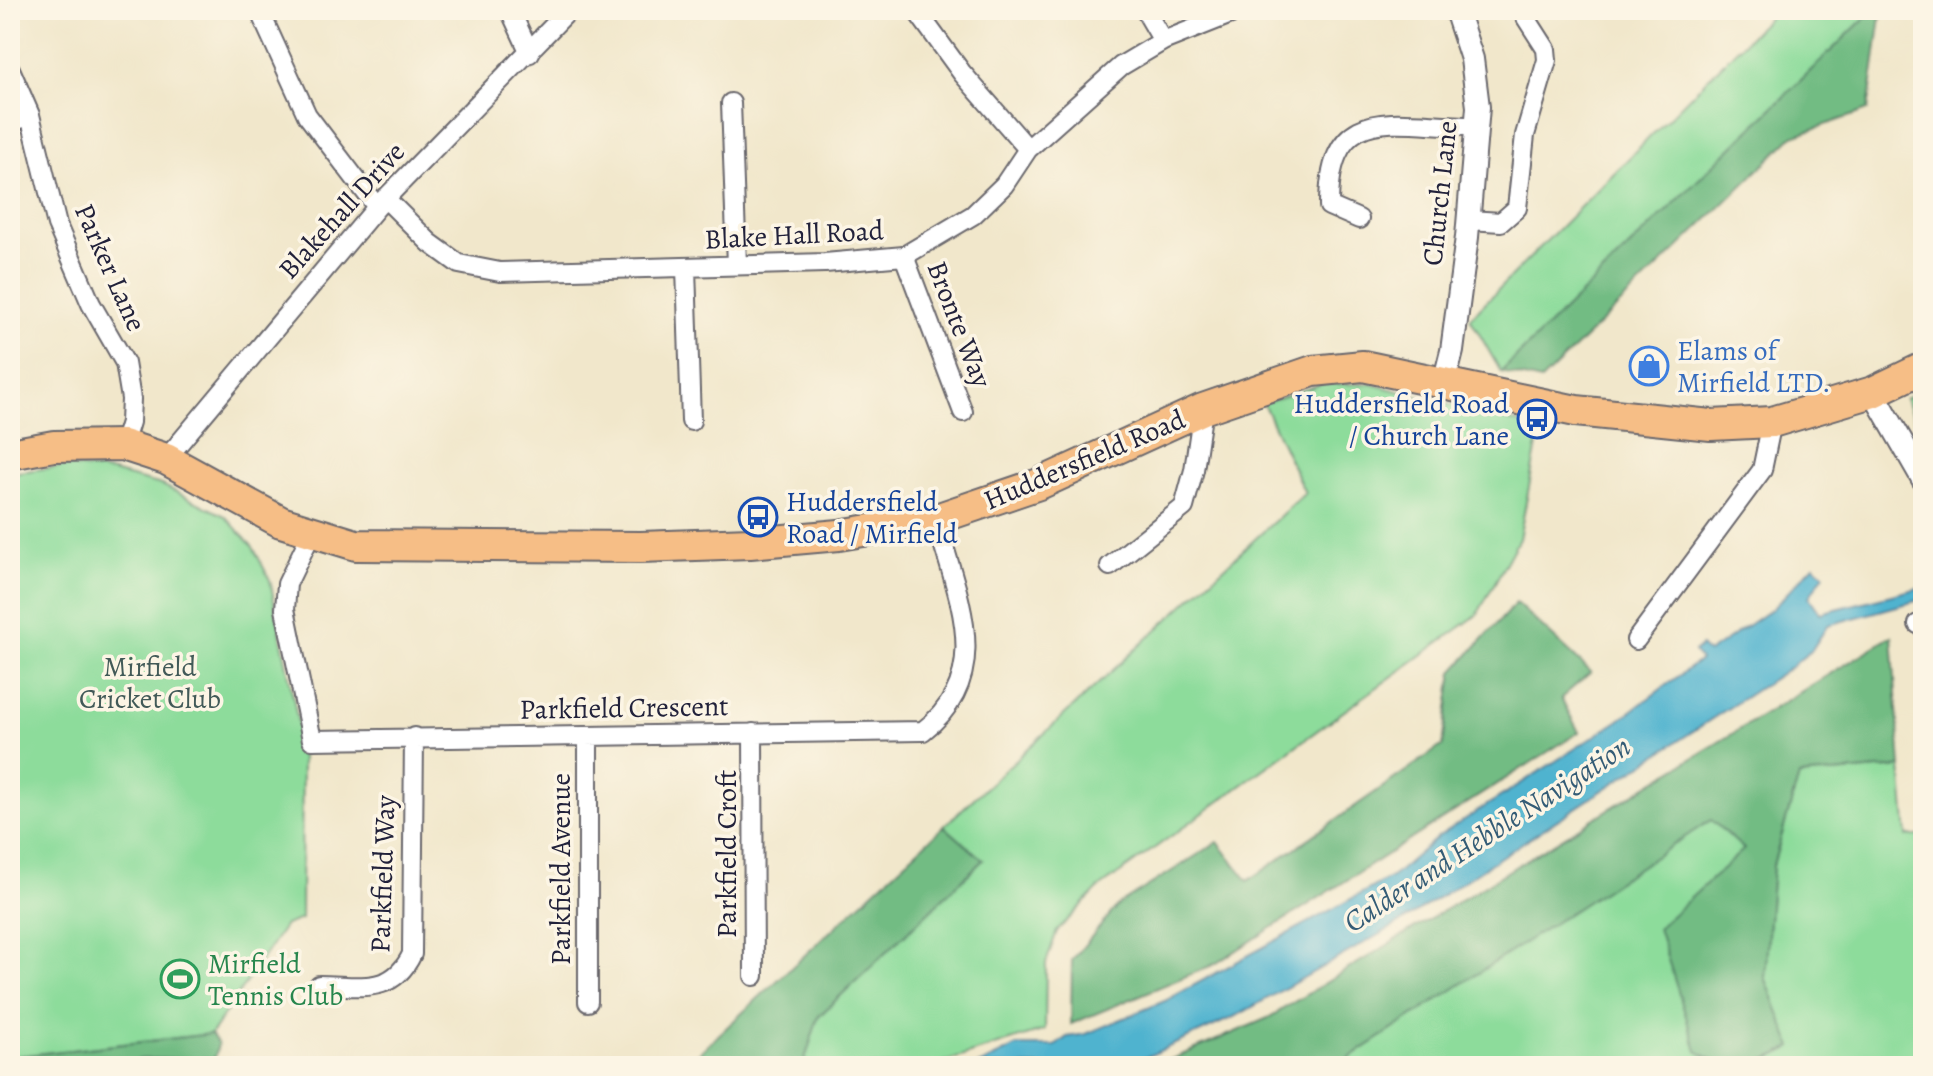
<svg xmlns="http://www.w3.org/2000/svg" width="1933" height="1076" font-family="Alegreya,serif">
<rect width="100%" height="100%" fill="#fcf5e5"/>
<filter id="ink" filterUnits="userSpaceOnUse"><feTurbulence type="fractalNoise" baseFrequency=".0125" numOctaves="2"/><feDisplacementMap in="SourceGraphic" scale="16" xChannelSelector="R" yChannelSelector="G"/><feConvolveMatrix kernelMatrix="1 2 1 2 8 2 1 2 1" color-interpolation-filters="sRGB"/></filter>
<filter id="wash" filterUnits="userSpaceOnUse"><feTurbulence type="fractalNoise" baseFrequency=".006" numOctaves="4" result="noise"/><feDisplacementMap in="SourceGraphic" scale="32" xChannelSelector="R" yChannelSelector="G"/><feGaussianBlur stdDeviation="1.8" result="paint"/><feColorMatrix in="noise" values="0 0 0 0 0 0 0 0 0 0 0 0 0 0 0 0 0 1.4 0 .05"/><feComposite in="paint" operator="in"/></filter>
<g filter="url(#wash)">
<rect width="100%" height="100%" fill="#f1e7cb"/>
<path fill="#8ddc9b" stroke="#587f6b" stroke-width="2" d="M 1776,10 L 1873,10 L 1501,372 L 1470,318 Z
M 1321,384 L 1372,384 L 1540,429 L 1519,539 L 1477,615 L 1098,889 L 1057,931 L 1046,963 L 1045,1030 L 932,1066 L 803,1066 L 818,1017 L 983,860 L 944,826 L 1305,493 L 1263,403 Z
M 1923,388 L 1923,436 L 1905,399 Z
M 66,466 L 112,472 L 162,485 L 225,516 L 253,547 L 270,580 L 302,743 L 301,919 L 285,925 L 211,1034 L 10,1057 L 10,473 Z
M 1901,767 L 1907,836 L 1923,836 L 1923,1066 L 1753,1066 L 1792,1047 L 1765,977 L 1773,865 L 1799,776 Z
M 1711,819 L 1744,849 L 1697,1051 L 1722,1066 L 1343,1066 L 1349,1058 Z"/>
<path fill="#72bc83" stroke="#4a6f5f" stroke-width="2" d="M 1873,10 L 1882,10 L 1868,110 L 1793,136 L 1541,381 L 1501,372 Z
M 1516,603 L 1591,672 L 1561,698 L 1579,732 L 1215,964 L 1071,1024 L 1072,960 L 1118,905 L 1218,842 L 1248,881 L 1443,745 L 1453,672 Z
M 1892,636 L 1901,767 L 1799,776 L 1773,865 L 1765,977 L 1792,1047 C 1753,1066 1737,1075 1697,1051 L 1658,928 L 1744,849 L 1711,820 L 1349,1058 L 1343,1066 L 1156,1066 L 1268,1018 Z
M 944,826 L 983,860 L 818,1017 L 803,1066 L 685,1066 Z
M 211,1034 L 218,1044 L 215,1058 L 143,1059 L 103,1066 L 10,1066 L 10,1057 Z"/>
<path fill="#50b3cf" stroke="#396a85" stroke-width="2" d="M 1814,565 L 1824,574 L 1809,597 L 1820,613 L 1923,587 L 1923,599 L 1828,625 L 1811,651 L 1782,673 L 1403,921 L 1240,1014 L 1127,1066 L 977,1066 L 1017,1046 L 1055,1046 L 1067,1037 L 1086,1034 L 1167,1000 L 1393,876 L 1439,836 L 1618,721 L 1700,660 L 1694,652 L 1701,646 L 1708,653 L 1773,608 Z"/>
</g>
<g filter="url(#ink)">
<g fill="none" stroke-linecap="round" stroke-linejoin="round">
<defs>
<path id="minor" d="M 259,10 L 307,115 L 377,207
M 510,10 L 530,53
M 916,10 L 962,73 L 1028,149
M 1145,10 L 1163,41
M 10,69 L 30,115 L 57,225 L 91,304 L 125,363 L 131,399 L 130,422 L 123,445
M 731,103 L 737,265
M 10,123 L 30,115
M 385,198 L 430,243 L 459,264 L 500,272 L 825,263 L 904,256 L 973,215 L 1004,185 L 1028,149 L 1121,66 L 1163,41 L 1241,10
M 1359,219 L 1329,206 C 1329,96 1398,127 1476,126
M 1469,220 L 1501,222 L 1517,208 L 1525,135 L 1547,60 L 1546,49 L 1521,10
M 904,256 L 963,412
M 686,268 L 691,421
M 166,459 L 377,207 L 569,10
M 312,532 L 287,584 L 285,609 L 312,740 L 923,731 C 997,674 956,594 936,519
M 1110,566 L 1184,507 L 1194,470 L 1203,409
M 1918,624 L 1923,623
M 1636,640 L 1762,470 L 1772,422
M 753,733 L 754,976
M 319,985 C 359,985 392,996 412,954 L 414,737
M 588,1002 L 588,736"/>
<path id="tertiary" d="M 1444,383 L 1452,351 L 1467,237 L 1478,107 L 1472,59 L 1456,10
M 1873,392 L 1923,479"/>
<path id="trunk" d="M 10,454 L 54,446 L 123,445 L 166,459 L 281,522 L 356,545 L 641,547 L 750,543 L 839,535 L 936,519 L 1039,484 L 1203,409 L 1313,371 L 1363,366 L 1576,411 L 1711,425 L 1772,422 L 1873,392 L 1923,368"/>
</defs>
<use href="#minor" stroke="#6a676d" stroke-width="22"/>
<use href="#tertiary" stroke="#6a676d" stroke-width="26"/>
<use href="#trunk" stroke="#6a676d" stroke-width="34"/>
<use href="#minor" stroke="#fff" stroke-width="18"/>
<use href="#tertiary" stroke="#fff" stroke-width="22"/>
<use href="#trunk" stroke="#f6be86" stroke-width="30"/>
</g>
</g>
<defs>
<symbol id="shop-ring" viewBox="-11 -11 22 22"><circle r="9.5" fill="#fcf5e5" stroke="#3f7fe0" stroke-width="1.5"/><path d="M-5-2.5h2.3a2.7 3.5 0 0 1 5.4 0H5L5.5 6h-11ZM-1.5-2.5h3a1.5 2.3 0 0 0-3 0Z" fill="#3f7fe0"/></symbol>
<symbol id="bus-ring" viewBox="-11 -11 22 22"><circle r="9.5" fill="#fcf5e5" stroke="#1a4fb4" stroke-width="1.5"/><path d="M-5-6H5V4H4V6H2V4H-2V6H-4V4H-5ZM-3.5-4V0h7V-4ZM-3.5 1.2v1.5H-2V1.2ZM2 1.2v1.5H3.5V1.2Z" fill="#1a4fb4"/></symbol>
<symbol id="stadium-ring" viewBox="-11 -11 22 22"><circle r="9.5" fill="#fcf5e5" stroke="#2e9e5b" stroke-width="1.5"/><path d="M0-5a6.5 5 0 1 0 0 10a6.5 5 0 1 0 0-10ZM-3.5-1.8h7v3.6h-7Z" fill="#2e9e5b"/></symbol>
</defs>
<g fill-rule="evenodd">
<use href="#shop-ring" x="1627" y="344" width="44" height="44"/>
<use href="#bus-ring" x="1515" y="397" width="44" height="44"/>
<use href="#bus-ring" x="736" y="495" width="44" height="44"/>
<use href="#stadium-ring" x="158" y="957" width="44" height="44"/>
</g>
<g text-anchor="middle" stroke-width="7" stroke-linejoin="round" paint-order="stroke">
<g font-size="28" fill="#22223b" stroke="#fcf5e5">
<text transform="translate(1439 193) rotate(-84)" y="10">Church Lane</text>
<text transform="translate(341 210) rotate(-48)" y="10">Blakehall Drive</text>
<text transform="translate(794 234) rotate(-3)" y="10">Blake Hall Road</text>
<text transform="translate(111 267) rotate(66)" y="10">Parker Lane</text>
<text transform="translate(960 324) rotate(69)" y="10">Bronte Way</text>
<text transform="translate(1084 459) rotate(-23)" y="10">Huddersfield Road</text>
<text transform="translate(624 707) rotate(-1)" y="10">Parkfield Crescent</text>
<text transform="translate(726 854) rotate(-90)" y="10">Parkfield Croft</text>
<text transform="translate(560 869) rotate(-90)" y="10">Parkfield Avenue</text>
<text transform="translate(382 874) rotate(-88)" y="10">Parkfield Way</text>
</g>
<g font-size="28" fill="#366cbe" stroke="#fcf5e5" text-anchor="start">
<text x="1677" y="360">Elams of<tspan x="1677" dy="32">Mirfield LTD.</tspan></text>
</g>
<g font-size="28" fill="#164399" stroke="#fcf5e5" text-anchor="end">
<text x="1509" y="413">Huddersfield Road<tspan x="1509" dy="32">/ Church Lane</tspan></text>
<text x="786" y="511" text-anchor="start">Huddersfield<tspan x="786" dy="32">Road / Mirfield</tspan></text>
</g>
<g font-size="28" fill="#425a58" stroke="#fcf5e5">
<text x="150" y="676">Mirfield<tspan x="150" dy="32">Cricket Club</tspan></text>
</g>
<g font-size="28" fill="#27864d" stroke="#fcf5e5" text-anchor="start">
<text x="208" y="973">Mirfield<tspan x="208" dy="32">Tennis Club</tspan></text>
</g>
<g font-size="30" font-style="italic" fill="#345c76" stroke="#fcf5e5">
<text transform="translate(1487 834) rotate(-33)" y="10">Calder and Hebble Navigation</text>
</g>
</g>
<rect width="1933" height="1076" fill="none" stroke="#fcf5e5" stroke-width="40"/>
</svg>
